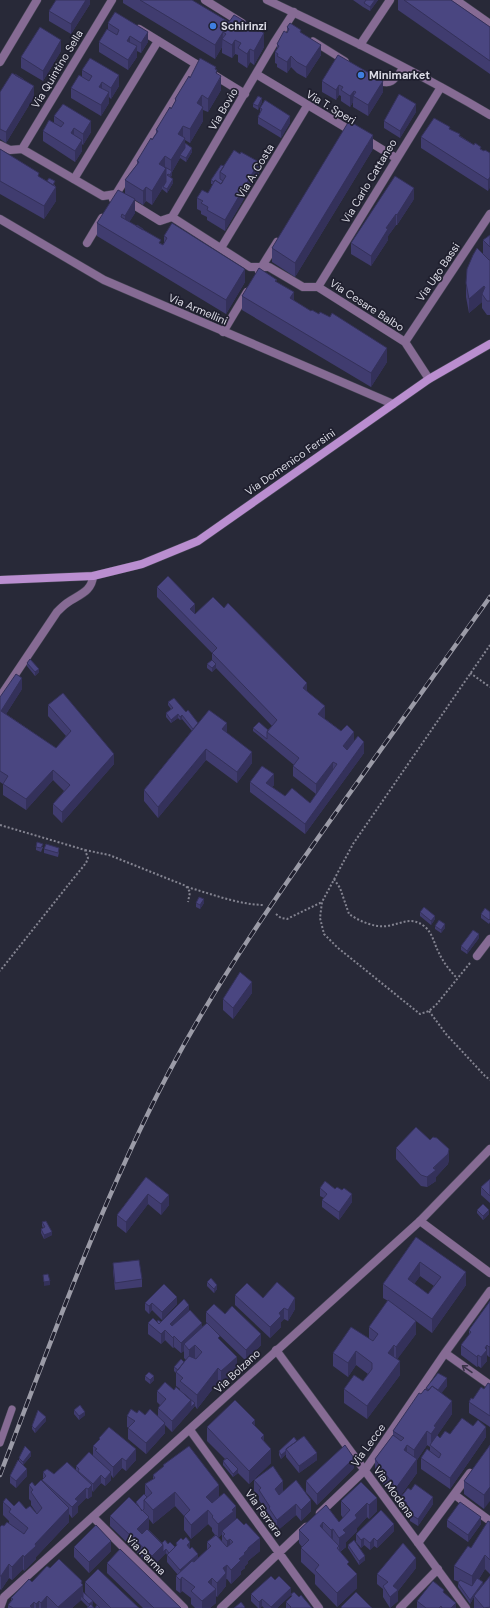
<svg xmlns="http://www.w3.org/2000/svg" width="490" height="1608" font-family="'DM Sans',sans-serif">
<rect width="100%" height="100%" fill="#282938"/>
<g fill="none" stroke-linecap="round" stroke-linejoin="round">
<defs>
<path id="service" d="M 313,41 L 345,61
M 375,79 C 391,88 395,80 403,67
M 0,1443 L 12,1409"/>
<path id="pedestrian" d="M 74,179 L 158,41
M 113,199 L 196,64
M 87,243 L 102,218
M 259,271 L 277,242
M 223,332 L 247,292"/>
<path id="minor" d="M 205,0 L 242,23
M 267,0 C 342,35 418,72 490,115
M 456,0 L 490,24
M 139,29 L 245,94
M 360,45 L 390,0
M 0,62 L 37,0
M 256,74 L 353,132
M 365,139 L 396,158
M 0,145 L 10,150 L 22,149 L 103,196 L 116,194 L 160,221 L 172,217 L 250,267 L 269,267 L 303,287 L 318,287 L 405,342 L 429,379
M 22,149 L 112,0
M 172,217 L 274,43 L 294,12
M 0,219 L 104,280 L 393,404
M 221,248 L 307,106
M 318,287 L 441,87
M 405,342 L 490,214
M 0,697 L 57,612 C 60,609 63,606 67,603 C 78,595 92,592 93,576
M 477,956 L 490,939
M 420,1221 L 490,1273
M 276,1350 L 466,1608
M 445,1353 L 490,1385
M 190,1430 L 319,1608
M 455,1495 L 490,1521
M 320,1513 L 365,1470 L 445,1353 L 490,1291
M 93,1517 L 184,1608
M 418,1543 L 470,1473
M 221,1608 L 306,1527
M 400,1608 L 438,1569"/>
<path id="tertiary" d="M 0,1608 L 4,1597 L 420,1221 L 490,1149"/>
<path id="secondary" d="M 0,580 L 93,576 L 142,564 L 198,541 L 429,379 L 490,344"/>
</defs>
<use href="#service" stroke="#454554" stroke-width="8"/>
<use href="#pedestrian" stroke="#454554" stroke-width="9"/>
<use href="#minor" stroke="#454554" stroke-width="9"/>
<use href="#tertiary" stroke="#454554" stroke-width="9"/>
<use href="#secondary" stroke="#454554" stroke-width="9"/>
<path stroke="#848491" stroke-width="2" stroke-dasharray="2 2" stroke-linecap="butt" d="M 470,673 L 490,687
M 0,825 L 85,850 L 88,858 L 86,863 L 69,884 L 0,971
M 85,850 L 109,855 L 186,886 L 190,892 L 188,902
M 334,879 L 340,888 L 349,914 C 359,921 375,928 387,926 C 401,924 411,916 424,926 C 433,933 434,944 439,953 C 443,962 450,971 457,978
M 187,887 C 212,894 236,904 263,905
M 276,914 L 281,918 L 287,919 L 322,902
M 470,963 L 436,1005 L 429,1011 L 420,1014 L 338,948 L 324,934 L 320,918 L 322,902 L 353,844 L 490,645
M 429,1011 L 446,1034 L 485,1076 L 490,1080"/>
<use href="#service" stroke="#866b94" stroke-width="7"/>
<use href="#pedestrian" stroke="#866b94" stroke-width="8"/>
<use href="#minor" stroke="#866b94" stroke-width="8"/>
<use href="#tertiary" stroke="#866b94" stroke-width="8"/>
<use href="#secondary" stroke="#ba8ed0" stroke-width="8"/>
<defs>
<path id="rail" d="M 0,1475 C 52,1339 101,1201 169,1072 C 219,978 280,891 342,804 C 391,735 440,666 490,597"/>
</defs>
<use href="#rail" stroke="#9b9ba7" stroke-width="4.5"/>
<use href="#rail" stroke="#1f1f2e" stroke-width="3" stroke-dasharray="9" stroke-linecap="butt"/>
</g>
<path fill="#403c6f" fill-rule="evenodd" d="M 90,0 L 90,4 L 71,34 L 49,21 L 49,11 Z
M 123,0 L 192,0 L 264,47 L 254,65 L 250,62 L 247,68 L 238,62 L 238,55 L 235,54 L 232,58 L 222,53 L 222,47 L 215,59 L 123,3 Z
M 353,0 L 378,0 L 370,11 L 363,7 Z
M 398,0 L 451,0 L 490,27 L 490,74 L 398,10 Z
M 108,23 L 148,42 L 141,53 L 137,51 L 137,57 L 128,70 L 99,52 L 99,42 L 108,29 Z
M 287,27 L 301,33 L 321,55 L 306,78 L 297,73 L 291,67 L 287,73 L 277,67 L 277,64 L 275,63 L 275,52 L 277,50 L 277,44 L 287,32 Z
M 61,51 L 43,81 L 21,68 L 21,57 Z
M 82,70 L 119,86 L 111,99 L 109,97 L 109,103 L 101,116 L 71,98 L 71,88 L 82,77 Z
M 216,70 L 221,90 L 208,112 L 203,110 L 203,121 L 190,143 L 185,140 L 185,143 L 192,152 L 186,162 L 180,158 L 172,172 L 172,175 L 170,178 L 173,183 L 167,193 L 162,189 L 152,205 L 146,201 L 143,205 L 135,200 L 135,213 L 129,222 L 143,230 L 163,245 L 164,243 L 164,236 L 245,282 L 226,314 L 97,236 L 97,223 L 125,194 L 125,180 L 137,164 L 137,161 L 156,133 L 156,130 L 175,103 L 175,99 L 190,78 Z
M 23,79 L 34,97 L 6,143 L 0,139 L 0,92 Z
M 322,81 L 383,92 L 368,116 L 353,107 L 353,102 L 350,107 L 341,101 L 341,96 L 339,95 L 336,100 L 322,92 Z
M 262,102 L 258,110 L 253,107 L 253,104 Z
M 260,108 L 290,123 L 281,138 L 258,124 L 258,117 L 260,113 Z
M 416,112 L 400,138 L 384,128 L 384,121 Z
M 54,116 L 91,132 L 83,145 L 82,144 L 82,151 L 75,162 L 43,141 L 43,131 L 54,123 Z
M 450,129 L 474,145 L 484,151 L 490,153 L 488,191 L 421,148 L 421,137 Z
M 0,149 L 39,177 L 55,185 L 55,186 L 56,201 L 44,219 L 0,194 Z
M 373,149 L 295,277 L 272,262 L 272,248 Z
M 224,166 L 259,173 L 225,231 L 207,220 L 207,217 L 201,214 L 201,211 L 197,209 L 197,198 L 208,193 L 213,184 L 211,184 L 211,180 Z
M 414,199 L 397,225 L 396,225 L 388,236 L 388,240 L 371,266 L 351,254 L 351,243 Z
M 490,235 L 490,315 L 487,315 L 482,308 L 482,302 L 469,313 L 466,297 L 466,283 L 483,254 L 483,240 Z
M 277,282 L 294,301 L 387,362 L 371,387 L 242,310 L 242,296 Z
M 157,587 L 195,614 L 307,691 L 325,717 L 324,718 L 354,741 L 364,753 L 305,834 L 250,792 L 250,782 L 274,785 L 272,787 L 285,796 L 310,803 L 320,789 L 316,794 L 293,776 L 293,766 L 294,765 L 253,731 L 253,728 L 268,730 L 272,726 L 216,668 L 212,672 L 207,668 L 207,664 L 212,660 L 212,653 L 157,597 Z
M 27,663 L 39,672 L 35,676 L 27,666 Z
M 22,689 L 6,714 L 56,748 L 66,736 L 48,716 L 48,705 L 114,764 L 62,823 L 53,814 L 53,804 L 64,791 L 53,780 L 26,810 L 3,795 L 3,784 L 0,782 L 0,697 Z
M 168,702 L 186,712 L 198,723 L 227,733 L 252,763 L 237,783 L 206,760 L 158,818 L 144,801 L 144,790 L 192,731 L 182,719 L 180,720 L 178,718 L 171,723 L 166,717 L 166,713 L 171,709 L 168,705 Z
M 36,847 L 43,847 L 41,852 L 36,850 Z
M 44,849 L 59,852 L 58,857 L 44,853 Z
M 196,903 L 204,903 L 200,909 L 196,907 Z
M 420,912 L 435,919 L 431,925 L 420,916 Z
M 490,912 L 490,922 L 489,924 L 481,918 L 481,914 Z
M 435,926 L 445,928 L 441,933 L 435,929 Z
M 479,938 L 467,954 L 461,950 L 461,946 Z
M 252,993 L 233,1019 L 223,1010 L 223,999 Z
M 396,1148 L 449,1159 L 448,1164 L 436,1177 L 436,1181 L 427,1187 L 421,1186 L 396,1159 Z
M 146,1177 L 169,1205 L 161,1215 L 148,1204 L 126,1233 L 117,1226 L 117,1215 Z
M 490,1179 L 490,1203 L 481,1195 L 481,1187 Z
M 320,1188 L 335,1189 L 352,1202 L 339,1220 L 322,1207 L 322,1200 L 324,1198 L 320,1196 Z
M 477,1210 L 489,1214 L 483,1220 L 477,1213 Z
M 42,1222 L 52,1235 L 44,1239 L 41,1233 L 41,1229 L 43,1228 L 42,1226 Z
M 416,1237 L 466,1285 L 432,1333 L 416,1321 L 416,1334 L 397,1359 L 400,1375 L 367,1419 L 344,1403 L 344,1389 L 363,1381 L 368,1374 L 356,1365 L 348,1377 L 333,1366 L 333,1353 L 369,1339 L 369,1327 L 388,1301 L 383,1298 L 383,1284 ZM 420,1276 L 434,1286 L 428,1294 L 414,1284 Z
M 113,1263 L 142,1279 L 142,1287 L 115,1290 L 113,1271 Z
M 207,1282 L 217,1289 L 214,1293 L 207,1286 Z
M 235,1295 L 263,1298 L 295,1309 L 288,1321 L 284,1319 L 281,1322 L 281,1327 L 270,1338 L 235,1305 Z
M 490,1301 L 490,1357 L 489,1357 L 487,1355 L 487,1361 L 481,1368 L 478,1366 L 477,1367 L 461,1355 L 461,1345 L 469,1335 L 469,1330 Z
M 145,1303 L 177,1304 L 162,1320 L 152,1310 L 149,1314 L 145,1310 Z
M 189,1310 L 202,1327 L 207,1323 L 206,1322 L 206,1312 L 225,1314 L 261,1345 L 246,1361 L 213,1329 L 220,1340 L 237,1370 L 221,1385 L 218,1382 L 197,1409 L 195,1406 L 172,1432 L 165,1425 L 165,1433 L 146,1454 L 128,1439 L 128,1428 L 129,1428 L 127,1427 L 127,1416 L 137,1413 L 145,1415 L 158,1416 L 158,1408 L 160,1405 L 157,1402 L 157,1391 L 174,1390 L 180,1391 L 180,1389 L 176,1386 L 176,1373 L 174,1371 L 174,1367 L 184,1362 L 186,1360 L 184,1358 L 184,1351 L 181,1353 L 174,1347 L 173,1348 L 165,1340 L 161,1344 L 148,1334 L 148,1323 L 157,1322 L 161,1322 Z
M 145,1376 L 154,1380 L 150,1384 L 145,1380 Z
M 490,1384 L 490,1427 L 469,1413 L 469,1402 Z
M 447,1386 L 441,1393 L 452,1414 L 436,1437 L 440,1438 L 450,1434 L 486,1437 L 450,1489 L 421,1469 L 421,1458 L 430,1451 L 430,1447 L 427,1445 L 417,1460 L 417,1473 L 396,1502 L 375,1473 L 375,1459 L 393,1435 L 393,1431 L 421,1394 L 426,1390 L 426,1388 Z
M 74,1410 L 85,1415 L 79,1420 L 74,1414 Z
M 46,1421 L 35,1433 L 32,1429 L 32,1426 Z
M 255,1426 L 264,1442 L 271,1463 L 249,1484 L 238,1473 L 233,1477 L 223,1465 L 223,1461 L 225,1459 L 207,1441 L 207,1427 Z
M 99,1438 L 136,1460 L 126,1471 L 122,1468 L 113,1478 L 111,1475 L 111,1480 L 105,1486 L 101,1483 L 93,1492 L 92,1490 L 92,1496 L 88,1499 L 86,1498 L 78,1506 L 78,1512 L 72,1518 L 69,1514 L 69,1522 L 36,1557 L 36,1559 L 24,1571 L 23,1569 L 12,1580 L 9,1578 L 1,1590 L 0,1589 L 0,1527 L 9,1523 L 9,1521 L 3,1515 L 3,1502 L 14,1506 L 36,1512 L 31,1505 L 31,1501 L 29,1499 L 29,1485 L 35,1486 L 42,1482 L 42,1480 L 43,1479 L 43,1472 L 54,1474 L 76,1470 L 76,1466 L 93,1456 L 93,1446 L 99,1440 Z
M 297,1441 L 317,1460 L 299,1473 L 286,1457 L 286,1454 L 281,1459 L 279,1455 L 279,1451 Z
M 490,1445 L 484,1509 L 464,1494 L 464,1481 Z
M 31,1456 L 23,1465 L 27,1476 L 16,1488 L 10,1483 L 10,1476 L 19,1461 L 19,1458 Z
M 163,1465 L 219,1497 L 260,1551 L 248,1561 L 248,1563 L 245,1566 L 245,1568 L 241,1571 L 241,1574 L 231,1584 L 227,1579 L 226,1579 L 226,1586 L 217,1597 L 216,1596 L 216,1603 L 210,1608 L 195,1608 L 191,1604 L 191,1598 L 182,1591 L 180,1593 L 176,1590 L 176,1576 L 178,1575 L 167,1562 L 167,1555 L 166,1553 L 152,1567 L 110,1526 L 110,1516 L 136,1504 L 136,1502 L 145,1495 L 145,1484 L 153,1479 L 153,1475 L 163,1468 ZM 175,1506 L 184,1516 L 184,1530 L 191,1539 L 208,1524 L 212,1528 L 212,1531 L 215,1535 L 207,1542 L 207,1550 L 198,1558 L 190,1549 L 176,1543 L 176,1547 L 175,1547 L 168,1544 L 162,1543 L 148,1529 L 149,1528 L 149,1519 L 153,1524 ZM 222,1534 L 222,1542 L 218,1538 Z
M 354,1468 L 317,1505 L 306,1492 L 306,1481 Z
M 254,1480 L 283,1491 L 311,1511 L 301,1521 L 296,1515 L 277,1531 L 269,1518 L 269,1515 L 259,1500 L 259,1496 L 254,1491 Z
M 361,1482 L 377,1511 L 369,1519 L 367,1517 L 357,1528 L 357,1531 L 346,1542 L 346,1547 L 340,1552 L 349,1566 L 357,1588 L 337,1607 L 315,1584 L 315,1575 L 301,1562 L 301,1548 L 302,1547 L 299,1543 L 299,1530 L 326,1505 L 339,1522 L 343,1518 L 341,1515 L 341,1501 Z
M 400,1498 L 433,1504 L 418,1526 L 410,1521 L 410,1517 L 405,1513 L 405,1509 L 400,1506 Z
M 447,1520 L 481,1524 L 468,1542 L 447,1527 Z
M 490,1522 L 490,1574 L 485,1569 L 479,1579 L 483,1585 L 490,1608 L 474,1608 L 474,1597 L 470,1604 L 458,1587 L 458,1583 L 459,1582 L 454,1580 L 454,1566 L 471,1548 Z
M 394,1531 L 377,1548 L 374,1546 L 370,1550 L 364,1545 L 361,1548 L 356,1542 L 356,1534 Z
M 348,1545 L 365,1560 L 359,1565 L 348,1548 Z
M 74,1547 L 111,1551 L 89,1573 L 74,1557 Z
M 107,1563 L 181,1608 L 143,1608 L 107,1573 Z
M 50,1568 L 82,1584 L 83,1592 L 90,1599 L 85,1593 L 85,1582 L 139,1608 L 100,1608 L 93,1601 L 93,1604 L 88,1607 L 81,1600 L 72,1608 L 8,1608 L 8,1605 L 11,1601 L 11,1598 Z
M 416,1568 L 398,1591 L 398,1601 L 390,1608 L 383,1597 L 383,1589 L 377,1584 L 377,1574 Z
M 444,1593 L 456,1608 L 417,1608 L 417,1601 Z
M 251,1594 L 291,1595 L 277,1608 L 264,1608 L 262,1606 L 260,1608 L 258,1608 L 251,1601 Z
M 291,1594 L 299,1597 L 312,1608 L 286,1608 L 286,1602 L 291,1597 Z"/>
<path fill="#34315a" d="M 86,0 L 90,0 L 90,4 L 71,34 L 71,24 Z
M 375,0 L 378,0 L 370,11 L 370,7 Z
M 148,32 L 148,42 L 141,53 L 141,43 Z
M 223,32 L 222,47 L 215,59 L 215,45 Z
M 264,33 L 264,47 L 254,65 L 254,51 Z
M 130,36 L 130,47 L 127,41 Z
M 61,40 L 61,51 L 43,81 L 43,71 Z
M 235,40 L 235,54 L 232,58 L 232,45 Z
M 321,45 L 321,55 L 306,78 L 306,67 Z
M 137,46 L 137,57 L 128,70 L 128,60 Z
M 250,49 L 250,62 L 247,68 L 247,54 Z
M 291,56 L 291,67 L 287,73 L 287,62 Z
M 216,67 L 216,72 L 217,70 L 217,84 L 221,76 L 221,90 L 208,112 L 208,99 L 215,69 Z
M 119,75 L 119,86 L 111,99 L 111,88 Z
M 383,81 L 383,92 L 368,116 L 368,105 Z
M 102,82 L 102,93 L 99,87 Z
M 339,85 L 339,95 L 336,100 L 336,90 Z
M 34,86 L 34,97 L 6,143 L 6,132 Z
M 354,91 L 353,102 L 350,107 L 350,96 Z
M 109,92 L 109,103 L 101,116 L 101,105 Z
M 202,95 L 202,109 L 203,107 L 203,121 L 190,143 L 190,129 L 197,103 Z
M 262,98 L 262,102 L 258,110 L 258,106 Z
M 416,104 L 416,112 L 400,138 L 400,131 Z
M 290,116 L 290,123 L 281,138 L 281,131 Z
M 91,121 L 91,132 L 83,145 L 83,134 Z
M 183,126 L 183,140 L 185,138 L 185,151 L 180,155 L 180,158 L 172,172 L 172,175 L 170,179 L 170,175 L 171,173 L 171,160 L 178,134 Z
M 74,128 L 74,139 L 71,133 Z
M 373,135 L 373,149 L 295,277 L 295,263 Z
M 82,140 L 82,151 L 75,162 L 75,151 Z
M 192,148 L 192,152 L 186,162 L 186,158 Z
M 165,156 L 165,170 L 159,164 Z
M 259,162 L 259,173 L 225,231 L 225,220 Z
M 166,168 L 166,182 L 163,187 L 162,186 L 162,189 L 152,205 L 152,191 Z
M 490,177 L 490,188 L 488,191 L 488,180 Z
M 173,179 L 173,183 L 167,193 L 167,189 Z
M 56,187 L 56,201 L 44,219 L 44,206 Z
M 146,187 L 146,201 L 143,205 L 143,191 Z
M 414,188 L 414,199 L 397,225 L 397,215 Z
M 135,199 L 135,213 L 125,229 L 125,216 Z
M 396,214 L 396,225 L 388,236 L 388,240 L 371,266 L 371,256 L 386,228 Z
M 245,269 L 245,282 L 226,314 L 226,300 Z
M 484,286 L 484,297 L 482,294 L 482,302 L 469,313 L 469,299 Z
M 294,292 L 294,306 L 290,298 Z
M 387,348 L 387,362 L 371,387 L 371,373 Z
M 195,604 L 195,615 L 190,609 Z
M 216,664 L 216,668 L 212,672 L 212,668 Z
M 39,669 L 39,672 L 35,676 L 35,672 Z
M 22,678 L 22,689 L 1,722 L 1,711 Z
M 307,683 L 307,694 L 303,688 Z
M 325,706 L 325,717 L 318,725 L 318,714 Z
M 178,714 L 178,718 L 171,723 L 171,720 Z
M 182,715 L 182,719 L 180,720 L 180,717 Z
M 227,723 L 227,734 L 222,729 Z
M 354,732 L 354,742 L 343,756 L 343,746 Z
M 364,742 L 364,753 L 305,834 L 305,824 Z
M 206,749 L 206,760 L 158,818 L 158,807 Z
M 252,752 L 252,763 L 237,783 L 237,772 Z
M 114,754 L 114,764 L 62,823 L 62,812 Z
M 333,762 L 333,772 L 316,794 L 316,784 Z
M 53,770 L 53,780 L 26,810 L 26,799 Z
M 274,774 L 274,785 L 266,794 L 266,783 Z
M 204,899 L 204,903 L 200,909 L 200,905 Z
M 435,916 L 435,919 L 431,925 L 431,921 Z
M 445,924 L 445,928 L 441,933 L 441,930 Z
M 479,934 L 479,938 L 467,954 L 467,951 Z
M 252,982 L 252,993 L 233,1019 L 233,1008 Z
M 449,1149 L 449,1159 L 448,1164 L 436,1177 L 436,1181 L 427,1187 L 427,1177 Z
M 148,1194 L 148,1204 L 126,1233 L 126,1222 Z
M 352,1194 L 352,1202 L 339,1220 L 339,1212 Z
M 169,1195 L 169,1205 L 161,1215 L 161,1204 Z
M 489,1210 L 489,1214 L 483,1220 L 483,1216 Z
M 52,1232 L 52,1235 L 44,1239 L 44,1235 Z
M 420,1262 L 420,1276 L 408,1293 L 408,1279 Z
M 466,1272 L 466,1285 L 432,1333 L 432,1319 Z
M 50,1281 L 50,1285 L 44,1286 L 44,1282 Z
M 217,1285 L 217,1289 L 214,1293 L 214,1289 Z
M 177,1297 L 177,1304 L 162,1320 L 162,1312 Z
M 295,1298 L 295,1309 L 288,1321 L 288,1310 Z
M 152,1303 L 152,1310 L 149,1314 L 149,1306 Z
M 189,1305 L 189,1315 L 170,1335 L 170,1324 Z
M 284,1308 L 284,1319 L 281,1322 L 281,1327 L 270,1338 L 270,1327 L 279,1313 Z
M 416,1321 L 416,1334 L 396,1361 L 396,1347 Z
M 202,1323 L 202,1334 L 184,1344 L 184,1351 L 181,1353 L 181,1343 Z
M 165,1330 L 165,1340 L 161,1344 L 161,1334 Z
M 261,1334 L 261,1345 L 246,1361 L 246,1350 Z
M 174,1336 L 174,1347 L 173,1348 L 173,1338 Z
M 195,1345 L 195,1358 L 189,1363 L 189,1350 Z
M 394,1345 L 394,1359 L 388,1353 Z
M 487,1345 L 487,1361 L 481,1368 L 481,1357 L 485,1348 Z
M 490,1346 L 490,1357 L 489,1357 L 489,1347 Z
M 356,1351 L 356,1365 L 348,1377 L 348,1363 Z
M 478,1355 L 478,1366 L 477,1367 L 477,1357 Z
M 237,1357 L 237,1370 L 221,1385 L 221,1371 Z
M 400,1361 L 400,1375 L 367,1419 L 367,1406 Z
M 218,1368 L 218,1382 L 197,1409 L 197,1395 Z
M 154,1376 L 154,1380 L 150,1384 L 150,1380 Z
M 447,1378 L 447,1386 L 435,1402 L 435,1394 Z
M 191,1400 L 195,1403 L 195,1406 L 172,1432 L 172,1421 Z
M 452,1401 L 452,1414 L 436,1437 L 431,1446 L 431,1434 L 434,1426 Z
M 85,1412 L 85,1415 L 79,1420 L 79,1416 Z
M 46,1417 L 46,1421 L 35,1433 L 35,1429 Z
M 255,1420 L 255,1434 L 252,1423 Z
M 165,1423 L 165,1433 L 146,1454 L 146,1443 Z
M 486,1427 L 486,1437 L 450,1489 L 450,1478 Z
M 427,1431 L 427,1445 L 417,1460 L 417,1473 L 396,1502 L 396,1488 L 414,1463 L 414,1450 Z
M 264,1435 L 264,1449 L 261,1438 Z
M 407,1445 L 407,1459 L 404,1450 Z
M 136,1449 L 136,1460 L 126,1471 L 126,1461 Z
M 271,1449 L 271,1463 L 249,1484 L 249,1471 Z
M 286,1451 L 286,1454 L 281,1459 L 281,1455 Z
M 31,1452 L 31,1456 L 23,1465 L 23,1462 Z
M 317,1453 L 317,1460 L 299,1473 L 299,1466 Z
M 122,1458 L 122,1468 L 113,1478 L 113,1467 Z
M 354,1458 L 354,1468 L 317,1505 L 317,1494 Z
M 27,1469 L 27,1476 L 16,1488 L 16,1481 Z
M 238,1469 L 238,1473 L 233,1477 L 233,1474 Z
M 111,1472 L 111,1480 L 105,1486 L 105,1479 Z
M 101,1475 L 101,1483 L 93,1492 L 93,1484 Z
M 283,1481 L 283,1491 L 275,1500 L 275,1489 Z
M 92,1485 L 92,1496 L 88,1499 L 88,1489 Z
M 219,1485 L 219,1498 L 206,1510 L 206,1497 Z
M 490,1487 L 490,1501 L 484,1509 L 484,1495 Z
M 86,1488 L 86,1498 L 78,1506 L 78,1512 L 72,1518 L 72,1507 L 75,1499 Z
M 175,1492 L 175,1506 L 153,1524 L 153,1510 Z
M 433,1497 L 433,1504 L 418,1526 L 418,1519 Z
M 377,1498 L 377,1511 L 369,1519 L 369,1505 Z
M 311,1500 L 311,1511 L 301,1521 L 301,1510 Z
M 367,1503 L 367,1517 L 357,1528 L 357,1531 L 346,1542 L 346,1547 L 339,1552 L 339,1538 L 343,1530 L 355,1515 Z
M 296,1504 L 296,1515 L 277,1531 L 277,1520 Z
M 236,1506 L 236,1520 L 222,1531 L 222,1534 L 218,1538 L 218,1524 Z
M 69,1508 L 69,1522 L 36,1557 L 36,1559 L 24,1571 L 24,1557 L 35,1544 Z
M 208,1510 L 208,1524 L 191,1539 L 191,1525 Z
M 149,1517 L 149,1528 L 137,1540 L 137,1529 Z
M 481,1517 L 481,1524 L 468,1542 L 468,1535 Z
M 323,1522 L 323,1536 L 320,1526 Z
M 394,1524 L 394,1531 L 377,1548 L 377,1541 Z
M 333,1529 L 333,1543 L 331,1544 L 331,1530 Z
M 260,1538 L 260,1551 L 248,1561 L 248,1563 L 245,1566 L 245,1568 L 241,1571 L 241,1574 L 231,1584 L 231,1570 L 244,1553 L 248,1548 Z
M 364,1538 L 364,1545 L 361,1548 L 361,1540 Z
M 374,1538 L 374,1546 L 370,1550 L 370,1543 Z
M 230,1539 L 230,1553 L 227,1554 L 227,1541 Z
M 111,1541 L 111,1551 L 89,1573 L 89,1562 Z
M 190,1542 L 190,1549 L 187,1545 Z
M 163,1545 L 166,1549 L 166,1553 L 152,1567 L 152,1556 Z
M 198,1554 L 198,1561 L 180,1577 L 180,1570 Z
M 23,1555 L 23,1569 L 12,1580 L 12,1567 Z
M 485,1555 L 485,1569 L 472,1590 L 472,1576 Z
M 365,1556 L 365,1560 L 359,1565 L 359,1561 Z
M 416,1558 L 416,1568 L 398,1591 L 398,1601 L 390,1608 L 390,1597 L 393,1586 Z
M 9,1564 L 9,1578 L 1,1590 L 1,1576 Z
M 227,1565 L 226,1586 L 217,1597 L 217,1583 L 223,1568 Z
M 357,1574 L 357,1588 L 337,1607 L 337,1593 Z
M 182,1577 L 182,1591 L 180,1593 L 180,1580 Z
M 212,1578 L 212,1592 L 208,1582 Z
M 82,1581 L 83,1598 L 81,1597 L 81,1600 L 72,1608 L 58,1608 L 58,1607 Z
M 483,1582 L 483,1585 L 474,1596 L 474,1597 L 470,1604 L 470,1600 Z
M 291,1588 L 291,1595 L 277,1608 L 271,1608 L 271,1607 Z
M 216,1589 L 216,1603 L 210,1608 L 202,1608 L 202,1601 Z
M 47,1596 L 47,1608 L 41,1608 L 41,1603 Z
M 262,1599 L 262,1606 L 260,1608 L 259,1608 L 259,1602 Z
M 39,1601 L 39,1608 L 36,1608 L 36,1604 Z
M 93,1601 L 93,1604 L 89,1608 L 89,1604 Z
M 34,1602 L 34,1608 L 30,1608 L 30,1606 Z
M 456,1603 L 456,1608 L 451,1608 Z"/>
<path fill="#4a4681" stroke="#34315a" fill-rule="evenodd" d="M 56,0 L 86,0 L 71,24 L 49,11 Z
M 140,0 L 192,0 L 229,22 L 234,15 L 264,33 L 254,51 L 250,49 L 247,54 L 238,48 L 241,43 L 235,40 L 232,45 L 222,39 L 226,34 L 223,32 L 215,45 Z
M 366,0 L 375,0 L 370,7 L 364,3 Z
M 404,0 L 451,0 L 490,27 L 490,61 Z
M 115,12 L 148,32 L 141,43 L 130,36 L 127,41 L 137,46 L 128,60 L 99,42 L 107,29 L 117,35 L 119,30 L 108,23 Z
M 290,23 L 301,30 L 300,32 L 321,45 L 306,67 L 297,62 L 291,56 L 287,62 L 277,56 L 278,54 L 275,52 L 279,46 L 277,44 L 284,31 L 287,33 L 289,29 L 287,27 Z
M 40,27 L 61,40 L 43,71 L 21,57 Z
M 338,55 L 383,81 L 368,105 L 353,96 L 356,92 L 354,91 L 350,96 L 341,90 L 343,87 L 339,85 L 336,90 L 322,81 Z
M 90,58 L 119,75 L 111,88 L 102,82 L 99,87 L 109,92 L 101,105 L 71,88 L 79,75 L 89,81 L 92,76 L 82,70 Z
M 200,58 L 216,67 L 215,69 L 217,70 L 216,73 L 221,76 L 208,99 L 202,95 L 197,103 L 203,107 L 190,129 L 183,126 L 180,131 L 178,134 L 185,138 L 171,160 L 165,156 L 159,164 L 166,168 L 152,191 L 146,187 L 143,191 L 125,180 L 139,162 L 137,161 L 151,138 L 152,140 L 158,131 L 156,130 L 170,107 L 171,109 L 176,100 L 175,99 L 189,76 L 190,78 Z
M 12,73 L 34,86 L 6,132 L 0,129 L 0,92 Z
M 15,74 L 23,79 L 22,79 L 15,75 Z
M 399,94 L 416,104 L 400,131 L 384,121 Z
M 258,96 L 262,98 L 258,106 L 253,104 Z
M 265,100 L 290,116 L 281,131 L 258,117 L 262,109 L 260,108 Z
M 63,104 L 91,121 L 83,134 L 74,128 L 71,133 L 82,140 L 75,151 L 43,131 L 49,120 L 61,127 L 64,123 L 54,116 Z
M 434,118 L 450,127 L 449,129 L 460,134 L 459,136 L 474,145 L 475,143 L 481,147 L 480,149 L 484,151 L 485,150 L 490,153 L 490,177 L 488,180 L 421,137 Z
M 349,121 L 373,135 L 295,263 L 272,248 Z
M 185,143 L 192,148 L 186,158 L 180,155 L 185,148 Z
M 0,149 L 39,173 L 38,176 L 56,187 L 44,206 L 0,181 Z
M 234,150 L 240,154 L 241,152 L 259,162 L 225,220 L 207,210 L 208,207 L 201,203 L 203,201 L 197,198 L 202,190 L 208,193 L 215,180 L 221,184 L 226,176 L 220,172 Z
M 221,165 L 224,166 L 220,172 L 220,179 L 223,181 L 221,184 L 215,180 L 214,182 L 211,180 Z
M 164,167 L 165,167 L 172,171 L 170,175 L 168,174 L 167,175 L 173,179 L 167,189 L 163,187 L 166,182 L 166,168 Z
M 395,176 L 414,188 L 397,215 L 396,214 L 386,228 L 388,229 L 371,256 L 351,243 Z
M 49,178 L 55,181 L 53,185 L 47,181 Z
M 118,190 L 135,199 L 125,216 L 122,214 L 121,217 L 161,240 L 159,243 L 163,245 L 167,238 L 164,236 L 172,223 L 245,269 L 226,300 L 97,223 Z
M 137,225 L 143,229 L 143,230 L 136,226 Z
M 490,235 L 490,247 L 483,240 Z
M 477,248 L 489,260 L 490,260 L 490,301 L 487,301 L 482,294 L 485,287 L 484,286 L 469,299 L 466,283 L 467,269 L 473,255 Z
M 259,268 L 277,280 L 275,281 L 294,292 L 290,298 L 311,311 L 312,310 L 319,314 L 320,312 L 330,317 L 332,313 L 387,348 L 371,373 L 242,296 Z
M 168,576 L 195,604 L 190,609 L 195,614 L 213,597 L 224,608 L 228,603 L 307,683 L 303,688 L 325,706 L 318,714 L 341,731 L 347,725 L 354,732 L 343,746 L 347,750 L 358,736 L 364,742 L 305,824 L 250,782 L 262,766 L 274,774 L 266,783 L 285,796 L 292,788 L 310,803 L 337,764 L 333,762 L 316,784 L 293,766 L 299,758 L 267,732 L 277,720 L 212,653 L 217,648 L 157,587 Z
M 30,659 L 39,669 L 35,672 L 27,663 Z
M 212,660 L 216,664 L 212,668 L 207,664 Z
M 16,674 L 22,678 L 1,711 L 56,748 L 71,731 L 48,705 L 63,693 L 114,754 L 62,812 L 53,804 L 70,785 L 53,770 L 26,799 L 3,784 L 8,776 L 0,771 L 0,697 Z
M 174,698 L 186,712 L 188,710 L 198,723 L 193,729 L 182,715 L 180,717 L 178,714 L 171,720 L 166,713 L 173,708 L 168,702 Z
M 209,710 L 227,723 L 222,729 L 252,752 L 237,772 L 206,749 L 158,807 L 144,790 Z
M 259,722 L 268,730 L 267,732 L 267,739 L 253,728 Z
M 37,842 L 43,844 L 41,848 L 36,847 Z
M 46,844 L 59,848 L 58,853 L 44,849 Z
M 199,897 L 204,899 L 200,905 L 196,903 Z
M 424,907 L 435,916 L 431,921 L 420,912 Z
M 485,908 L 490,912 L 490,919 L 489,920 L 481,914 Z
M 439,920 L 445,924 L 441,930 L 435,926 Z
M 473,930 L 479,934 L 467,951 L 461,946 Z
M 240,972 L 252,982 L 233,1008 L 223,999 Z
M 416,1127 L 430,1140 L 433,1137 L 437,1138 L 449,1149 L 448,1154 L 433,1168 L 436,1170 L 427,1177 L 421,1175 L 396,1148 Z
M 146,1177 L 169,1195 L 161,1204 L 148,1194 L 126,1222 L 117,1215 Z
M 490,1179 L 490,1196 L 481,1187 Z
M 325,1181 L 335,1189 L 337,1187 L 342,1190 L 344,1188 L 352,1194 L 339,1212 L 322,1200 L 327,1194 L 320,1188 Z
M 483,1204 L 489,1210 L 483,1216 L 477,1210 Z
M 46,1221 L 52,1232 L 44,1235 L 41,1229 L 45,1227 L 42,1222 Z
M 416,1237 L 466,1272 L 432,1319 L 383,1284 ZM 420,1262 L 441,1277 L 428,1294 L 408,1279 Z
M 139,1260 L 142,1279 L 115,1283 L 113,1263 Z
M 48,1274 L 50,1281 L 44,1282 L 43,1275 Z
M 211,1278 L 217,1285 L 214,1289 L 207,1282 Z
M 277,1282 L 295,1298 L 288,1310 L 284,1308 L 279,1313 L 281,1316 L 270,1327 L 235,1295 L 247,1283 L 263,1298 Z
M 164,1284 L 177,1297 L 162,1312 L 152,1303 L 149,1306 L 145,1303 Z
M 184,1299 L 189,1305 L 170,1324 L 172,1326 L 190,1310 L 202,1323 L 181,1343 L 174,1336 L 173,1338 L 165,1330 L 161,1334 L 148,1323 L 153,1318 L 159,1324 Z
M 388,1300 L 416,1321 L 396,1347 L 394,1345 L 388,1353 L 400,1361 L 367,1406 L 344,1389 L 354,1375 L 363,1381 L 372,1369 L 372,1363 L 356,1351 L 348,1363 L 333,1353 L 351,1327 L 373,1341 L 378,1334 L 369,1327 Z
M 490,1301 L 490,1346 L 489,1347 L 487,1345 L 485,1348 L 487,1350 L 481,1357 L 478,1355 L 477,1357 L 461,1345 L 471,1332 L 469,1330 Z
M 214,1304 L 225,1314 L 232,1306 L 261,1334 L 246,1350 L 206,1312 Z
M 158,1320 L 161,1322 L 159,1324 L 157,1322 Z
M 207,1323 L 220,1336 L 218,1338 L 237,1357 L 221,1371 L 218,1368 L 197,1395 L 180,1381 L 183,1378 L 176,1372 L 189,1356 L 196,1359 L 202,1352 L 195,1345 L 189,1350 L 184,1344 Z
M 181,1359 L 184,1362 L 178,1370 L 174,1367 Z
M 149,1372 L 154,1376 L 150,1380 L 145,1376 Z
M 438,1373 L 447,1378 L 438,1390 L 432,1386 L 429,1390 L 426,1388 Z
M 165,1382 L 174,1390 L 176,1387 L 191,1400 L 172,1421 L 158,1408 L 166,1399 L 157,1391 Z
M 488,1383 L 490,1384 L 490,1416 L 469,1402 L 471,1398 L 473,1399 L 481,1387 L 484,1389 Z
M 432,1386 L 452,1401 L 434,1426 L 436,1427 L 431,1434 L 427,1431 L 414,1450 L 407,1445 L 404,1450 L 417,1459 L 396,1488 L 375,1459 L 393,1435 L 401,1441 L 404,1438 L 393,1431 L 419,1393 L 421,1394 L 425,1389 L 428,1391 Z
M 184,1394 L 195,1403 L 191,1407 L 191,1400 Z
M 235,1400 L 255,1420 L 252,1423 L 264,1435 L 261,1438 L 271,1449 L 249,1471 L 207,1427 Z
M 80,1405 L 85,1412 L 79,1416 L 74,1410 Z
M 131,1409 L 137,1413 L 139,1410 L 145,1415 L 150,1409 L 165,1423 L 146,1443 L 128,1428 L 135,1421 L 127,1416 Z
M 38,1410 L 46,1417 L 35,1429 L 32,1426 Z
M 462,1418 L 473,1426 L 478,1420 L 486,1427 L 450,1478 L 421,1458 L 427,1449 L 439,1458 L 441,1454 L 430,1445 L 437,1435 L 440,1438 L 445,1431 L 450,1434 Z
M 109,1427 L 136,1449 L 126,1461 L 122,1458 L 113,1467 L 95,1450 L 97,1449 L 93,1446 L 100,1439 L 99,1438 Z
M 304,1436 L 317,1453 L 299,1466 L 286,1449 Z
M 294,1437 L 297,1441 L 286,1449 L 286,1451 L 281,1455 L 279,1451 Z
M 345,1445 L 354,1458 L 317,1494 L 306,1481 Z
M 490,1445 L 490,1487 L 484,1495 L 464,1481 Z
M 25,1446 L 31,1452 L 23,1462 L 19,1458 Z
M 189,1446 L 219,1485 L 206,1497 L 212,1503 L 224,1493 L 236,1506 L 232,1510 L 234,1511 L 218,1524 L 212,1517 L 213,1516 L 208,1510 L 191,1525 L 184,1516 L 190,1510 L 175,1492 L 153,1510 L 144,1500 L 152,1493 L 145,1484 L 155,1478 L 153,1475 L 164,1466 L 163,1465 Z
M 89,1452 L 111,1472 L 105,1479 L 101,1475 L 93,1484 L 78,1471 L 79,1469 L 76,1466 Z
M 227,1458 L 238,1469 L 233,1474 L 223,1461 Z
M 18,1460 L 27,1469 L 16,1481 L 10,1476 Z
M 67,1462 L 92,1485 L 88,1489 L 86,1488 L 75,1499 L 78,1501 L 72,1507 L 42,1480 L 46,1476 L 43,1472 L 47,1469 L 54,1474 Z
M 273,1466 L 283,1481 L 275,1489 L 279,1495 L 296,1480 L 311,1500 L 301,1510 L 296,1504 L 277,1520 L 269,1508 L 270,1507 L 259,1490 L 261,1488 L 254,1480 Z
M 41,1480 L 69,1508 L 35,1544 L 36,1546 L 24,1557 L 23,1555 L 12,1567 L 9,1564 L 1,1576 L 0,1576 L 0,1527 L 2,1525 L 4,1526 L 7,1522 L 24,1534 L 28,1528 L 9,1512 L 11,1509 L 3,1502 L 6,1498 L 14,1506 L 19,1501 L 26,1509 L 30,1506 L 37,1514 L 42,1508 L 31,1492 L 33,1490 L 29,1485 L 32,1482 L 35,1486 Z
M 361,1482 L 377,1498 L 369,1505 L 367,1503 L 355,1515 L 357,1518 L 343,1530 L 346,1533 L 339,1538 L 333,1529 L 331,1530 L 323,1522 L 320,1526 L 339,1546 L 337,1548 L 349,1562 L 347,1564 L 357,1574 L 337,1593 L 315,1570 L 319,1565 L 301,1548 L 309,1540 L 299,1530 L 326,1505 L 339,1522 L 350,1510 L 341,1501 Z
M 415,1484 L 433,1497 L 418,1519 L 410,1514 L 412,1511 L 405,1506 L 407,1503 L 400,1498 L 408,1488 L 411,1490 Z
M 144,1494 L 147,1497 L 144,1500 L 144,1509 L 142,1511 L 136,1502 Z
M 129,1497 L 149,1517 L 137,1529 L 142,1534 L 147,1529 L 163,1545 L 152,1556 L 110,1516 Z
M 460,1502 L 481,1517 L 468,1535 L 447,1520 Z
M 381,1510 L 394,1524 L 377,1541 L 374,1538 L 370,1543 L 364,1538 L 361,1540 L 356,1534 Z
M 237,1518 L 244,1525 L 246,1523 L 260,1538 L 248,1548 L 248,1549 L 244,1553 L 245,1554 L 239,1559 L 241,1560 L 231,1570 L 227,1565 L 223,1568 L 226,1573 L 217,1583 L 212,1578 L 208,1582 L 216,1589 L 202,1601 L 191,1591 L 195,1587 L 182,1577 L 180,1580 L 176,1576 L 192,1561 L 194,1562 L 211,1546 L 207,1542 L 216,1535 L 227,1547 L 233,1542 L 230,1539 L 227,1541 L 223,1536 L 225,1534 L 222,1531 Z
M 488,1521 L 490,1522 L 490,1560 L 485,1555 L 472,1576 L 454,1566 L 468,1546 L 471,1548 Z
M 96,1525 L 111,1541 L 89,1562 L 74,1547 Z
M 186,1537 L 190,1542 L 187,1545 L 190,1549 L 192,1547 L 198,1554 L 180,1570 L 167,1555 L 177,1545 L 176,1543 L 181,1538 L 183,1540 Z
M 165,1540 L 168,1544 L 170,1542 L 175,1547 L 169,1553 L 166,1549 L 163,1552 L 163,1545 L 162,1543 Z
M 354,1540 L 365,1556 L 359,1561 L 348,1545 Z
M 403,1543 L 416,1558 L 393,1586 L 398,1590 L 390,1597 L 383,1586 L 388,1582 L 377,1574 Z
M 120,1549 L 181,1608 L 154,1608 L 107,1563 Z
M 59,1559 L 82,1581 L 81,1583 L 83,1585 L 58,1607 L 47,1596 L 41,1603 L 39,1601 L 36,1604 L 34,1602 L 30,1606 L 32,1608 L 13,1608 L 8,1605 L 13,1599 L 11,1598 L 29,1579 L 32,1582 L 47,1566 L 50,1568 Z
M 98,1569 L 139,1608 L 111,1608 L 85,1582 Z
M 271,1576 L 275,1580 L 279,1576 L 291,1588 L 271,1607 L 262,1599 L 259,1602 L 251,1594 Z
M 490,1576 L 490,1607 L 484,1608 L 474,1596 Z
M 477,1578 L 483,1582 L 470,1600 L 458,1583 L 460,1580 L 472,1586 Z
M 433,1581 L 444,1590 L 443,1592 L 456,1603 L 451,1608 L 442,1608 L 441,1606 L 439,1608 L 426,1608 L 417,1601 Z
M 83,1592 L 93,1601 L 89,1604 L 83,1598 Z
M 294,1592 L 299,1597 L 301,1595 L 312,1608 L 290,1608 L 291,1607 L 286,1602 L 292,1596 L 291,1594 Z
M 356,1592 L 372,1608 L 342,1608 L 341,1607 Z
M 241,1602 L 245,1607 L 244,1608 L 234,1608 Z
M 91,1604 L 94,1608 L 87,1608 Z
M 97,1605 L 100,1608 L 95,1608 Z"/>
<defs><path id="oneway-shaft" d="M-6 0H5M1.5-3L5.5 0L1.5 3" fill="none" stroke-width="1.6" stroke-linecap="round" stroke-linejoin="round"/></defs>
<use stroke="#393248" href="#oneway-shaft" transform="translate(467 1369) rotate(-145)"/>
<g fill="#3f7fe0" stroke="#1f1f2e" stroke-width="1.5">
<circle cx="213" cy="26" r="4"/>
<circle cx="361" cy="75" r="4"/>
</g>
<g text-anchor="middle" stroke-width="3.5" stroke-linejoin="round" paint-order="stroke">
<g font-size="11" font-weight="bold" fill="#dbdbe5" stroke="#1f1f2e" text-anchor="start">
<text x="221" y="30">Schirinzi</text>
<text x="369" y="79">Minimarket</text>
</g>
<g font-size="11" fill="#dbdbe5" stroke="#1f1f2e">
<text transform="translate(57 69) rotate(-59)" y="4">Via Quintino Sella</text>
<text transform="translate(331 107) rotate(31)" y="4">Via T. Speri</text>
<text transform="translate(223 109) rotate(-60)" y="4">Via Bovio</text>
<text transform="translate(255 171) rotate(-59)" y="4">Via A. Costa</text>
<text transform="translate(369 181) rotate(-59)" y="4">Via Carlo Cattaneo</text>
<text transform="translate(438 272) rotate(-56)" y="4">Via Ugo Bassi</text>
<text transform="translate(367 305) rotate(33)" y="4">Via Cesare Balbo</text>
<text transform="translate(198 309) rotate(23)" y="4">Via Armellini</text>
<text transform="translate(290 462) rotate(-35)" y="4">Via Domenico Fersini</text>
<text transform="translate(237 1371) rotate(-43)" y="4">Via Bolzano</text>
<text transform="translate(368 1445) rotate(-54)" y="4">Via Lecce</text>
<text transform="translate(394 1492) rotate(54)" y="4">Via Modena</text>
<text transform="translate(264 1513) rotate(54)" y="4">Via Ferrara</text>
<text transform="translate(146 1555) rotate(45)" y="4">Via Parma</text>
</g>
</g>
</svg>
